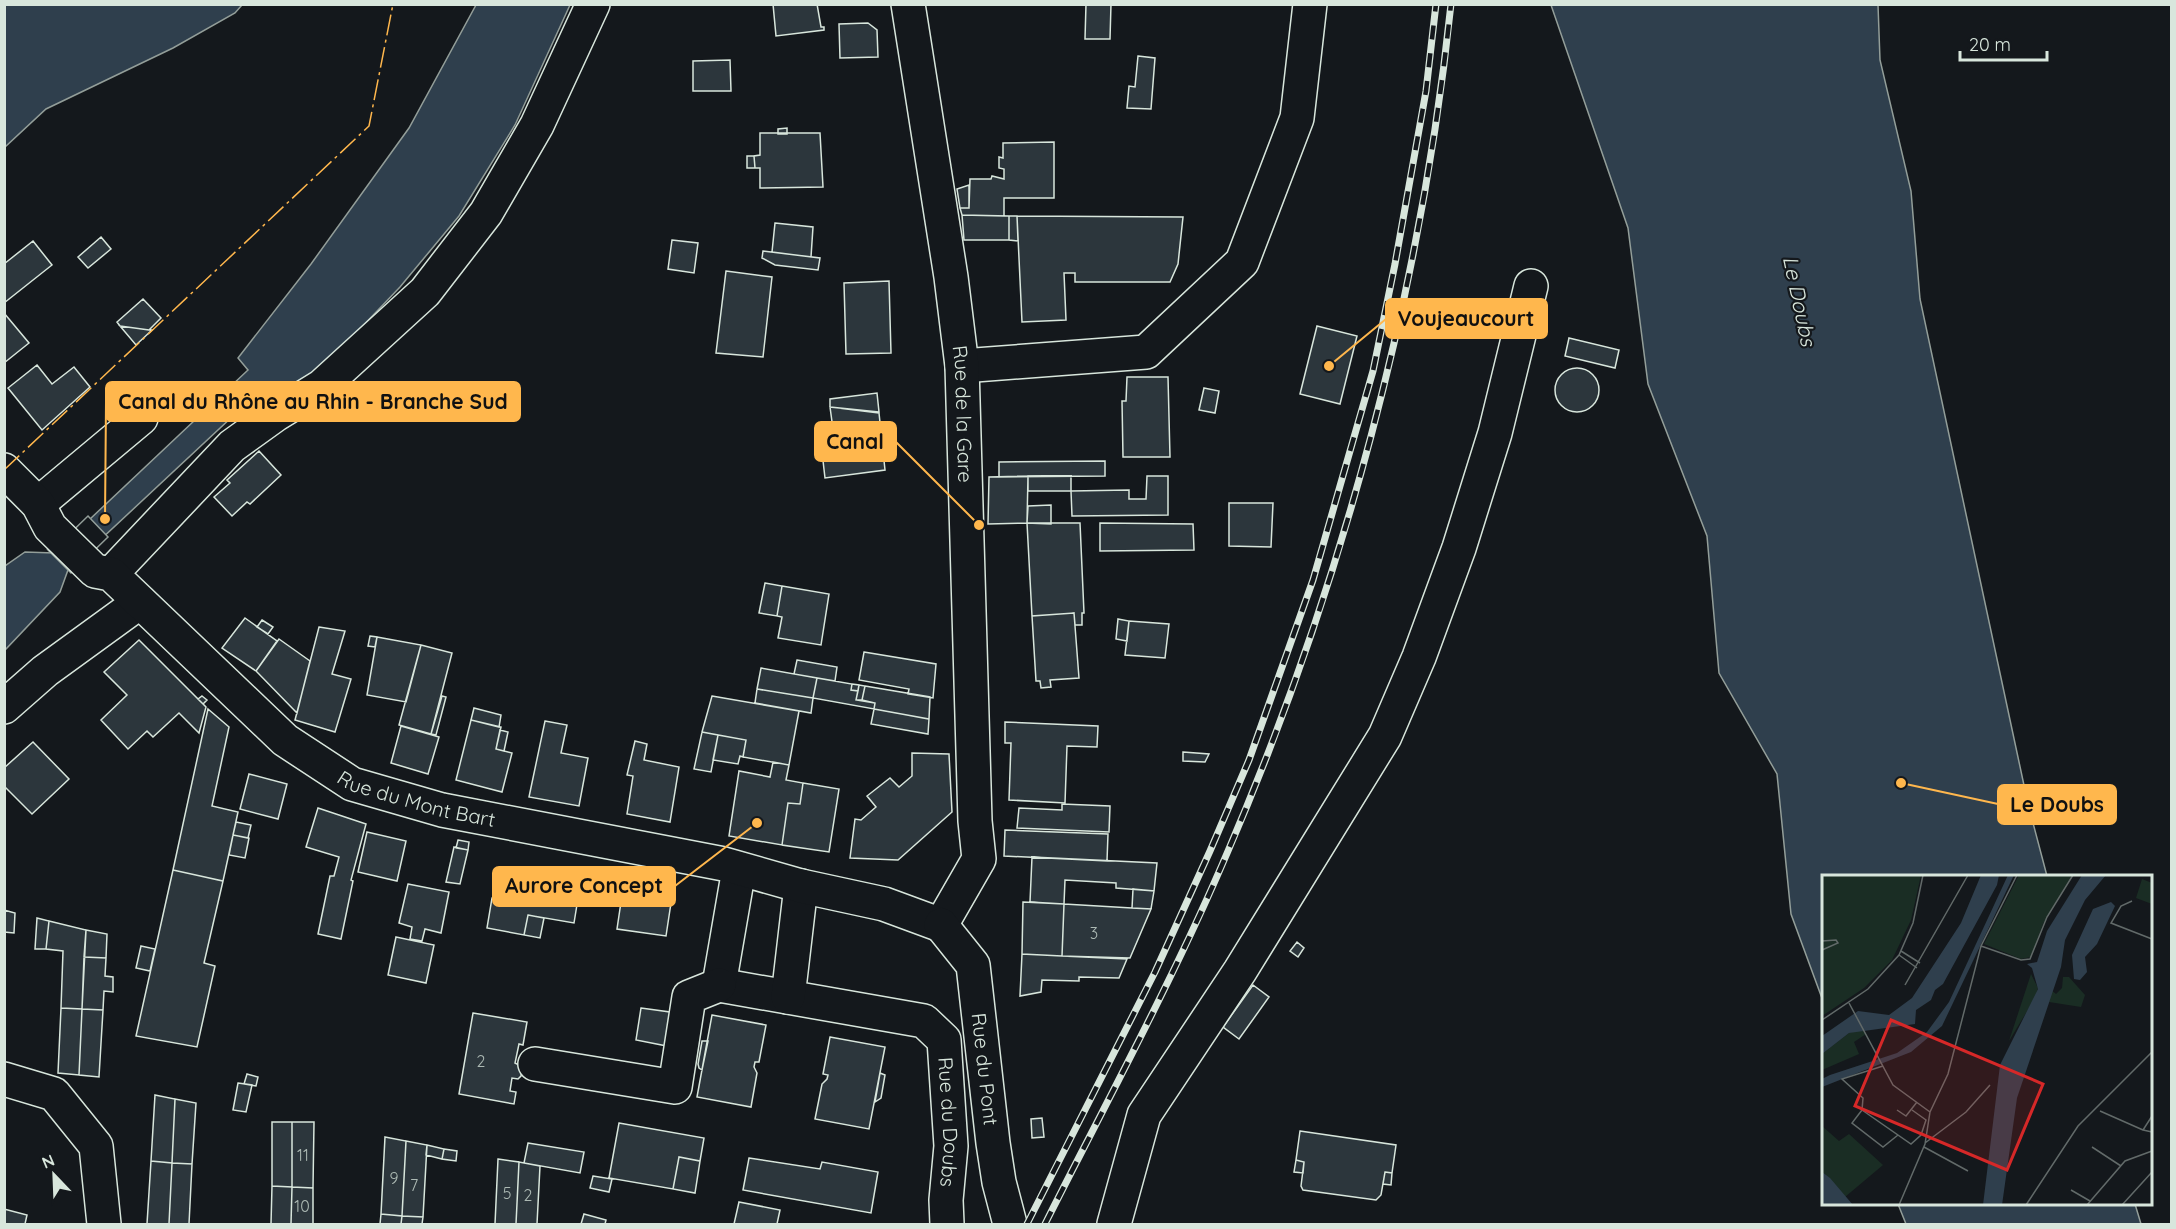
<svg xmlns="http://www.w3.org/2000/svg" width="2176" height="1229" font-family="Quicksand,sans-serif">
<rect width="100%" height="100%" fill="#14181c"/>
<path fill="#2f3f4d" stroke="#939e99" stroke-width="1.5" d="M 4,5 L 5,4 L 242,5 L 235,13 L 173,48 L 46,109 L 5,147 Z
M 476,5 L 570,5 L 515,125 L 459,216 L 400,287 L 316,375 L 276,398 L 265,386 L 68,570 L 60,592 L 5,650 L 5,566 L 25,552 L 54,553 L 248,370 L 238,358 L 311,264 L 409,128 Z
M 1551,5 L 1878,5 L 1880,60 L 1911,191 L 1920,299 L 2028,804 L 2047,876 L 1824,876 L 1823,1001 L 1791,914 L 1777,774 L 1719,673 L 1707,536 L 1648,384 L 1628,228 Z
M 1898,1204 L 2135,1204 L 2141,1224 L 1906,1224 Z"/>
<path fill="#14181c" stroke="#939e99" stroke-width="1.5" d="M 88,516 L 108,537 L 71,573 L 48,550 L 53,550 Z"/>
<path fill="#2c363c" stroke="#d8e6dc" stroke-width="1.5" d="M 773,4 L 817,4 L 821,27 L 824,27 L 824,30 L 776,36 Z
M 1086,4 L 1111,4 L 1110,39 L 1085,39 Z
M 868,23 L 877,30 L 878,57 L 840,58 L 839,24 Z
M 1138,56 L 1155,58 L 1151,109 L 1127,108 L 1129,86 L 1135,87 Z
M 730,60 L 731,91 L 693,91 L 693,61 Z
M 787,128 L 787,134 L 778,134 L 778,129 Z
M 760,133 L 820,133 L 823,187 L 760,188 L 760,168 L 755,168 L 754,156 L 760,155 Z
M 1054,142 L 1054,198 L 1004,198 L 1004,216 L 962,215 L 960,208 L 969,208 L 970,179 L 991,179 L 992,176 L 1004,179 L 1004,169 L 999,168 L 999,157 L 1003,158 L 1003,143 Z
M 747,156 L 754,156 L 755,168 L 747,168 Z
M 969,185 L 969,208 L 960,208 L 957,189 Z
M 962,215 L 1009,216 L 1009,240 L 964,240 Z
M 1009,216 L 1017,216 L 1018,241 L 1009,240 Z
M 1017,216 L 1183,217 L 1178,264 L 1170,282 L 1075,282 L 1075,273 L 1064,273 L 1066,320 L 1022,322 Z
M 775,223 L 813,227 L 811,257 L 772,252 Z
M 101,237 L 111,249 L 88,268 L 78,257 Z
M 672,240 L 698,243 L 694,273 L 668,269 Z
M 33,241 L 52,265 L 4,303 L 4,264 Z
M 763,251 L 820,258 L 818,270 L 775,265 L 762,258 Z
M 726,271 L 772,277 L 763,357 L 716,353 Z
M 889,281 L 891,353 L 846,354 L 844,283 Z
M 143,299 L 161,318 L 149,330 L 120,326 L 117,322 Z
M 4,313 L 29,343 L 4,363 Z
M 120,326 L 149,330 L 152,330 L 136,345 Z
M 1317,326 L 1357,336 L 1340,404 L 1300,394 Z
M 1569,338 L 1619,350 L 1615,368 L 1565,356 Z
M 37,365 L 52,384 L 74,367 L 90,387 L 42,430 L 8,388 Z
M1555 390a22 22 0 1 1 44 0a22 22 0 1 1-44 0Z
M 1127,377 L 1168,377 L 1170,457 L 1123,457 L 1122,401 L 1126,401 Z
M 1204,388 L 1219,391 L 1215,413 L 1199,410 Z
M 877,393 L 879,412 L 830,407 L 830,399 Z
M 830,407 L 879,413 L 885,470 L 825,478 L 822,452 L 836,451 Z
M 259,451 L 281,475 L 250,504 L 247,502 L 232,516 L 214,497 L 230,483 L 227,480 Z
M 1105,461 L 1105,476 L 999,477 L 999,462 Z
M 1028,476 L 1071,476 L 1071,491 L 1028,491 Z
M 1028,476 L 1027,523 L 988,524 L 989,477 Z
M 1147,476 L 1168,476 L 1168,515 L 1072,516 L 1071,491 L 1129,490 L 1129,499 L 1146,499 Z
M 1229,503 L 1273,503 L 1271,547 L 1229,546 Z
M 1051,505 L 1051,524 L 1027,523 L 1028,506 Z
M 1027,523 L 1080,523 L 1084,613 L 1082,613 L 1082,625 L 1075,625 L 1074,613 L 1032,616 Z
M 1100,523 L 1193,524 L 1194,550 L 1100,551 Z
M 765,583 L 782,586 L 777,616 L 759,613 Z
M 782,586 L 829,594 L 821,645 L 778,638 L 782,617 L 777,616 Z
M 1074,613 L 1079,678 L 1050,680 L 1051,687 L 1041,688 L 1040,681 L 1036,681 L 1032,616 Z
M 245,618 L 277,641 L 256,671 L 222,648 Z
M 1118,619 L 1129,621 L 1127,641 L 1116,639 Z
M 262,620 L 273,627 L 268,634 L 257,627 Z
M 1129,621 L 1169,624 L 1165,658 L 1125,655 Z
M 319,627 L 345,631 L 332,674 L 351,679 L 335,732 L 295,720 Z
M 370,636 L 377,637 L 375,647 L 368,646 Z
M 377,637 L 421,645 L 406,702 L 367,695 Z
M 279,639 L 310,661 L 297,713 L 256,671 Z
M 139,640 L 206,707 L 199,733 L 179,713 L 153,737 L 147,731 L 128,749 L 101,720 L 127,695 L 104,672 Z
M 421,645 L 452,653 L 431,734 L 399,725 Z
M 864,652 L 936,664 L 933,698 L 908,694 L 909,689 L 859,680 Z
M 797,660 L 837,667 L 835,681 L 794,674 Z
M 761,668 L 817,678 L 813,698 L 757,689 Z
M 817,678 L 852,684 L 851,690 L 858,691 L 856,700 L 875,703 L 874,709 L 813,698 Z
M 852,684 L 859,685 L 858,691 L 851,690 Z
M 859,685 L 865,686 L 862,700 L 856,700 Z
M 865,686 L 930,697 L 929,719 L 874,709 L 875,703 L 862,700 Z
M 757,689 L 813,698 L 811,713 L 755,703 Z
M 202,696 L 207,700 L 203,704 L 198,699 Z
M 442,696 L 446,697 L 436,735 L 431,734 Z
M 712,696 L 799,711 L 789,765 L 743,757 L 746,740 L 702,732 Z
M 474,708 L 501,715 L 499,727 L 471,720 Z
M 208,709 L 229,727 L 212,806 L 238,812 L 223,881 L 173,870 Z
M 874,709 L 929,719 L 928,734 L 871,724 Z
M 471,720 L 501,727 L 496,749 L 512,753 L 502,792 L 456,780 Z
M 545,721 L 567,725 L 561,753 L 588,758 L 579,806 L 529,797 Z
M 1005,722 L 1098,726 L 1097,747 L 1067,746 L 1065,803 L 1009,800 L 1011,743 L 1005,743 Z
M 401,726 L 439,737 L 428,774 L 391,763 Z
M 500,730 L 508,732 L 504,751 L 496,749 Z
M 702,732 L 718,735 L 711,772 L 694,769 Z
M 718,735 L 746,740 L 743,757 L 740,756 L 738,764 L 713,760 Z
M 635,741 L 647,744 L 644,760 L 679,767 L 670,822 L 627,814 L 633,776 L 627,775 Z
M 33,742 L 69,779 L 32,814 L 4,786 L 4,768 Z
M 1183,752 L 1209,754 L 1205,762 L 1183,761 Z
M 912,753 L 949,754 L 952,812 L 898,860 L 850,858 L 855,819 L 861,820 L 876,807 L 867,796 L 890,778 L 899,787 L 912,776 Z
M 773,762 L 789,765 L 786,780 L 803,783 L 800,804 L 788,803 L 782,845 L 729,836 L 739,771 L 770,777 Z
M 249,774 L 287,784 L 278,819 L 240,809 Z
M 803,783 L 839,789 L 829,852 L 782,845 L 788,803 L 800,804 Z
M 1062,804 L 1110,806 L 1109,832 L 1017,828 L 1019,808 L 1062,810 Z
M 318,808 L 366,824 L 351,880 L 353,881 L 341,939 L 318,934 L 330,876 L 334,876 L 339,857 L 306,847 Z
M 236,822 L 251,825 L 248,838 L 233,835 Z
M 1005,830 L 1108,834 L 1107,861 L 1004,856 Z
M 367,832 L 406,841 L 397,881 L 358,872 Z
M 233,835 L 249,838 L 245,858 L 229,855 Z
M 458,840 L 469,842 L 468,850 L 456,848 Z
M 454,847 L 468,850 L 460,884 L 446,882 Z
M 1032,857 L 1157,863 L 1154,891 L 1116,888 L 1116,883 L 1065,880 L 1064,904 L 1030,902 Z
M 173,870 L 223,881 L 204,963 L 215,966 L 197,1047 L 136,1036 Z
M 533,873 L 581,880 L 574,923 L 528,915 L 524,935 L 487,928 L 492,898 L 527,904 Z
M 625,875 L 674,883 L 666,936 L 617,929 Z
M 408,884 L 449,892 L 441,933 L 425,929 L 422,941 L 410,939 L 412,927 L 399,923 Z
M 1133,889 L 1154,891 L 1151,909 L 1132,908 Z
M 1023,902 L 1064,904 L 1062,956 L 1022,954 Z
M 1064,904 L 1132,908 L 1151,909 L 1130,958 L 1062,956 Z
M 4,910 L 15,913 L 14,933 L 4,932 Z
M 528,915 L 544,918 L 540,938 L 524,935 Z
M 37,918 L 49,921 L 46,949 L 35,949 Z
M 49,921 L 86,930 L 82,1009 L 61,1008 L 63,951 L 46,949 Z
M 86,930 L 107,934 L 106,958 L 84,957 Z
M 396,937 L 434,945 L 426,983 L 388,975 Z
M 1297,942 L 1304,948 L 1298,957 L 1290,951 Z
M 141,946 L 155,949 L 150,971 L 136,968 Z
M 1022,954 L 1062,956 L 1127,959 L 1119,978 L 1079,977 L 1079,981 L 1042,980 L 1041,992 L 1020,996 Z
M 84,957 L 106,958 L 105,976 L 113,977 L 113,992 L 104,991 L 103,1010 L 82,1009 Z
M 1253,985 L 1269,997 L 1239,1039 L 1223,1027 Z
M 61,1008 L 82,1009 L 79,1075 L 58,1073 Z
M 641,1008 L 677,1013 L 672,1047 L 636,1040 Z
M 82,1009 L 103,1010 L 99,1077 L 79,1075 Z
M 473,1013 L 527,1022 L 523,1045 L 519,1044 L 515,1063 L 523,1067 L 521,1076 L 518,1079 L 512,1078 L 510,1091 L 516,1092 L 514,1104 L 459,1094 Z
M 712,1015 L 766,1025 L 759,1062 L 755,1062 L 754,1067 L 757,1073 L 751,1107 L 697,1097 Z
M 830,1037 L 885,1047 L 869,1129 L 815,1119 L 822,1084 L 827,1079 L 828,1075 L 823,1074 Z
M 702,1041 L 708,1041 L 702,1070 L 699,1068 L 698,1064 Z
M 880,1073 L 885,1075 L 881,1098 L 875,1102 Z
M 247,1074 L 258,1077 L 256,1086 L 244,1084 Z
M 238,1083 L 252,1085 L 246,1112 L 233,1110 Z
M 155,1095 L 175,1099 L 172,1163 L 151,1161 Z
M 175,1099 L 196,1103 L 192,1164 L 172,1163 Z
M 1042,1118 L 1044,1137 L 1032,1138 L 1031,1119 Z
M 272,1122 L 292,1122 L 292,1187 L 272,1186 Z
M 292,1122 L 314,1122 L 313,1188 L 292,1187 Z
M 619,1123 L 704,1138 L 700,1161 L 679,1157 L 673,1189 L 609,1178 Z
M 1300,1131 L 1396,1145 L 1392,1173 L 1385,1172 L 1381,1195 L 1376,1200 L 1303,1190 L 1301,1186 L 1304,1162 L 1296,1160 Z
M 385,1137 L 406,1141 L 402,1216 L 381,1214 Z
M 406,1141 L 427,1145 L 423,1217 L 402,1216 Z
M 528,1143 L 584,1152 L 580,1173 L 524,1163 Z
M 427,1145 L 444,1149 L 442,1159 L 426,1155 Z
M 444,1149 L 457,1151 L 456,1161 L 442,1159 Z
M 679,1157 L 700,1161 L 695,1193 L 673,1189 Z
M 749,1158 L 820,1169 L 822,1162 L 878,1172 L 871,1213 L 743,1190 Z
M 498,1159 L 519,1162 L 516,1224 L 495,1224 Z
M 1296,1160 L 1304,1162 L 1303,1173 L 1294,1172 Z
M 151,1161 L 172,1163 L 169,1224 L 147,1224 Z
M 519,1162 L 540,1166 L 537,1224 L 516,1224 Z
M 172,1163 L 192,1164 L 189,1224 L 169,1224 Z
M 1385,1172 L 1392,1173 L 1391,1185 L 1383,1184 Z
M 593,1176 L 612,1179 L 609,1192 L 590,1188 Z
M 272,1186 L 292,1187 L 291,1224 L 271,1224 Z
M 292,1187 L 313,1188 L 313,1224 L 291,1224 Z
M 739,1202 L 780,1210 L 777,1224 L 734,1224 Z
M 4,1209 L 27,1215 L 25,1224 L 4,1224 Z
M 381,1214 L 402,1216 L 401,1224 L 380,1224 Z
M 584,1214 L 606,1220 L 605,1224 L 581,1224 Z
M 402,1216 L 423,1217 L 422,1224 L 401,1224 Z"/>
<g fill="none" stroke-linecap="round" stroke-linejoin="round">
<defs>
<g id="minor">
<path d="M 962,366 L 1146,352 L 1242,262 L 1297,118 L 1310,4"/>
<path d="M 38,504 L 141,418"/>
<path d="M 111,574 L 232,446 L 275,415 L 322,386 L 425,292 L 486,213 L 537,125 L 593,4"/>
<path d="M 4,707 L 45,671 L 140,602"/>
<path id="s1" d="M 719,985 L 924,1021 L 944,1040 L 951,1146 L 946,1200 L 947,1224"/>
<path d="M 719,985 L 739,869"/>
<path d="M 788,997 L 801,886"/>
<path d="M 535,1064 L 675,1087 L 689,997 L 719,985"/>
<path d="M 4,1079 L 54,1094 L 96,1146 L 104,1224"/>
<path d="M 1114,1224 L 1144,1115 L 1240,971 L 1385,736 L 1419,657 L 1459,548 L 1495,433 L 1531,286"/>
</g>
<g id="major">
<path id="s2" d="M 908,4 L 951,277 L 962,366 L 975,821 L 979,859 L 941,925"/>
<path id="s3" d="M 4,470 L 38,504 L 50,527 L 95,571 L 111,574 L 285,740 L 352,784 L 442,810 L 724,864 L 801,886 L 884,904 L 941,925"/>
<path id="s4" d="M 941,925 L 973,965 L 993,1143 L 999,1182 L 1010,1224"/>
</g>
</defs>
<use href="#minor" stroke="#d8e6dc" stroke-width="36"/>
<use href="#major" stroke="#d8e6dc" stroke-width="36"/>
<use href="#minor" stroke="#14181c" stroke-width="33"/>
<use href="#major" stroke="#14181c" stroke-width="33"/>
<defs>
<path id="rail" d="M 1027,1224 L 1155,972 L 1210,851 L 1249,760 L 1313,580 L 1373,371 L 1395,264 L 1426,91 L 1436,4
M 1045,1224 C 1107,1101 1174,978 1228,851 C 1342,586 1421,292 1451,4"/>
</defs>
<use href="#rail" stroke="#d8e6dc" stroke-width="7"/>
<use href="#rail" stroke="#14181c" stroke-width="4.5" stroke-dasharray="14" stroke-linecap="butt"/>
<path stroke="#ffb74d" stroke-width="1.5" stroke-dasharray="21 4.5 3 4.5" stroke-linecap="butt" d="M 4,470 L 369,126 L 393,4"/>
</g>
<g text-anchor="middle" stroke-width="4.5" stroke-linejoin="round" paint-order="stroke">
<g font-size="16" fill="#adbab4">
<text x="1094" y="939">3</text>
<text x="481" y="1067">2</text>
<text x="303" y="1161">11</text>
<text x="394" y="1184">9</text>
<text x="414" y="1191">7</text>
<text x="507" y="1199">5</text>
<text x="528" y="1201">2</text>
<text x="302" y="1212">10</text>
</g>
<g font-size="20" fill="#d8e6dc" stroke="#14181c">
<text dy="7" stroke="none"><textPath href="#s2" startOffset="414">Rue de la Gare</textPath></text>
<text dy="7" stroke="none"><textPath href="#s3" startOffset="540">Rue du Mont Bart</textPath></text>
<text dy="7" stroke="none"><textPath href="#s4" startOffset="156">Rue du Pont</textPath></text>
<text dy="7" stroke="none"><textPath href="#s1" startOffset="318">Rue du Doubs</textPath></text>
</g>
<g font-size="21" font-style="italic" fill="#d8e6dc" stroke="#14181c">
<text transform="translate(1799 301) rotate(78)" y="7">Le Doubs</text>
</g>
</g>
<g transform="translate(1822 875)">
<rect width="330" height="330" fill="#14181c"/>
<path d="M 0,0 L 99,0 L 89,45 L 70,85 L 42,113 L 0,141 ZM 197,0 L 250,0 L 221,49 L 209,82 L 199,84 L 162,69 ZM 320,4 L 330,8 L 330,29 L 314,23 ZM 209,99 L 216,113 L 213,123 L 187,166 ZM 241,102 L 247,102 L 263,120 L 259,132 L 227,127 L 229,115 L 234,119 L 240,113 ZM 40,154 L 44,159 L 32,167 L 37,179 L 0,195 L 1,178 L 27,158 ZM 0,251 L 17,266 L 27,259 L 61,290 L 23,322 L 0,297 Z" fill="#1a2d24"/>
<path d="M 159,0 L 177,0 L 175,10 L 121,109 L 113,115 L 109,125 L 94,135 L 93,149 L 27,158 L 0,179 L 0,161 L 36,136 L 67,140 L 90,123 L 139,48 ZM 186,0 L 192,0 L 120,151 L 89,177 L 0,212 L 0,204 L 8,200 L 75,178 L 105,157 L 127,127 ZM 260,0 L 284,0 L 263,25 L 243,65 L 239,92 L 195,223 L 180,330 L 161,330 L 178,190 L 216,114 L 210,93 L 205,89 L 215,87 L 225,56 ZM 289,27 L 293,31 L 275,69 L 263,82 L 265,97 L 258,105 L 252,104 L 250,80 L 271,34 ZM 0,297 L 8,303 L 31,330 L 0,330 Z" fill="#2f3f4d"/>
<path fill="none" stroke="#626a69" stroke-width="1.5" d="M 310,26 L 299,31 L 289,48 L 330,64M 0,66 L 14,65 L 16,68 L 0,75M 159,71 L 199,85 L 208,84 L 225,42 L 251,0M 79,76 L 98,88M 77,80 L 95,93M 83,110 L 146,0M 27,128 L 71,210 L 108,237M 0,145 L 46,114 L 77,80 L 91,48 L 101,0M 61,191 L 20,204 L 41,223 L 40,235 L 89,269 L 99,260 L 104,245 L 90,235M 40,235 L 30,248 L 61,272 L 76,260M 75,235 L 84,241 L 95,227M 278,236 L 321,255M 108,237 L 126,199 L 159,71 L 195,0M 330,241 L 321,255 L 330,257M 103,268 L 144,237 L 168,210M 102,272 L 146,296M 270,272 L 299,291M 249,315 L 268,326M 77,330 L 103,269 L 108,237M 204,330 L 256,251 L 330,177M 265,330 L 303,286 L 330,276M 300,330 L 330,297"/>
<path fill="#d62828" fill-opacity="0.15" stroke="#d62828" stroke-width="3" d="M 69,145 L 221,209 L 185,295 L 33,231 Z"/>
<rect width="330" height="330" fill="none" stroke="#d8e6dc" stroke-width="3"/>
</g>
<path fill="none" stroke="#ffb74d" stroke-width="2" d="M1329 366L1386 319M105 519L106 402M979 525L896 442M1901 783L1998 804M757 823L675 886"/>
<g fill="#ffb74d" stroke="#14181c" stroke-width="2">
<circle cx="1329" cy="366" r="6"/>
<circle cx="105" cy="519" r="6"/>
<circle cx="979" cy="525" r="6"/>
<circle cx="1901" cy="783" r="6"/>
<circle cx="757" cy="823" r="6"/>
</g>
<g fill="#ffb74d" stroke="#ffb74d" stroke-width="2">
<rect x="1386" y="299" width="161" height="39" rx="6"/>
<rect x="106" y="382" width="414" height="39" rx="6"/>
<rect x="815" y="422" width="81" height="39" rx="6"/>
<rect x="1998" y="785" width="118" height="39" rx="6"/>
<rect x="493" y="867" width="182" height="39" rx="6"/>
</g>
<g font-size="21" text-anchor="middle" font-weight="bold" fill="#111">
<text x="1466" y="326">Voujeaucourt</text>
<text x="313" y="409">Canal du Rhône au Rhin - Branche Sud</text>
<text x="855" y="449">Canal</text>
<text x="2057" y="812">Le Doubs</text>
<text x="584" y="893">Aurore Concept</text>
</g>
<rect width="2176" height="1229" fill="none" stroke="#d8e6dc" stroke-width="12"/>
<g transform="translate(54 1175) rotate(337)" stroke="#14181c" stroke-width="4.5" paint-order="stroke">
<path d="M0-4.5L10 22L0 15L-10 22Z" fill="#d8e6dc"/>
<text y="-9" font-size="16" font-weight="bold" text-anchor="middle" fill="#d8e6dc">N</text>
</g>
<path d="M1960 51v9h87v-9" fill="none" stroke="#d8e6dc" stroke-width="3"/>
<text x="1969" y="51" font-size="18" fill="#d8e6dc" stroke="#14181c" stroke-width="4.5" paint-order="stroke">20 m</text>
</svg>
